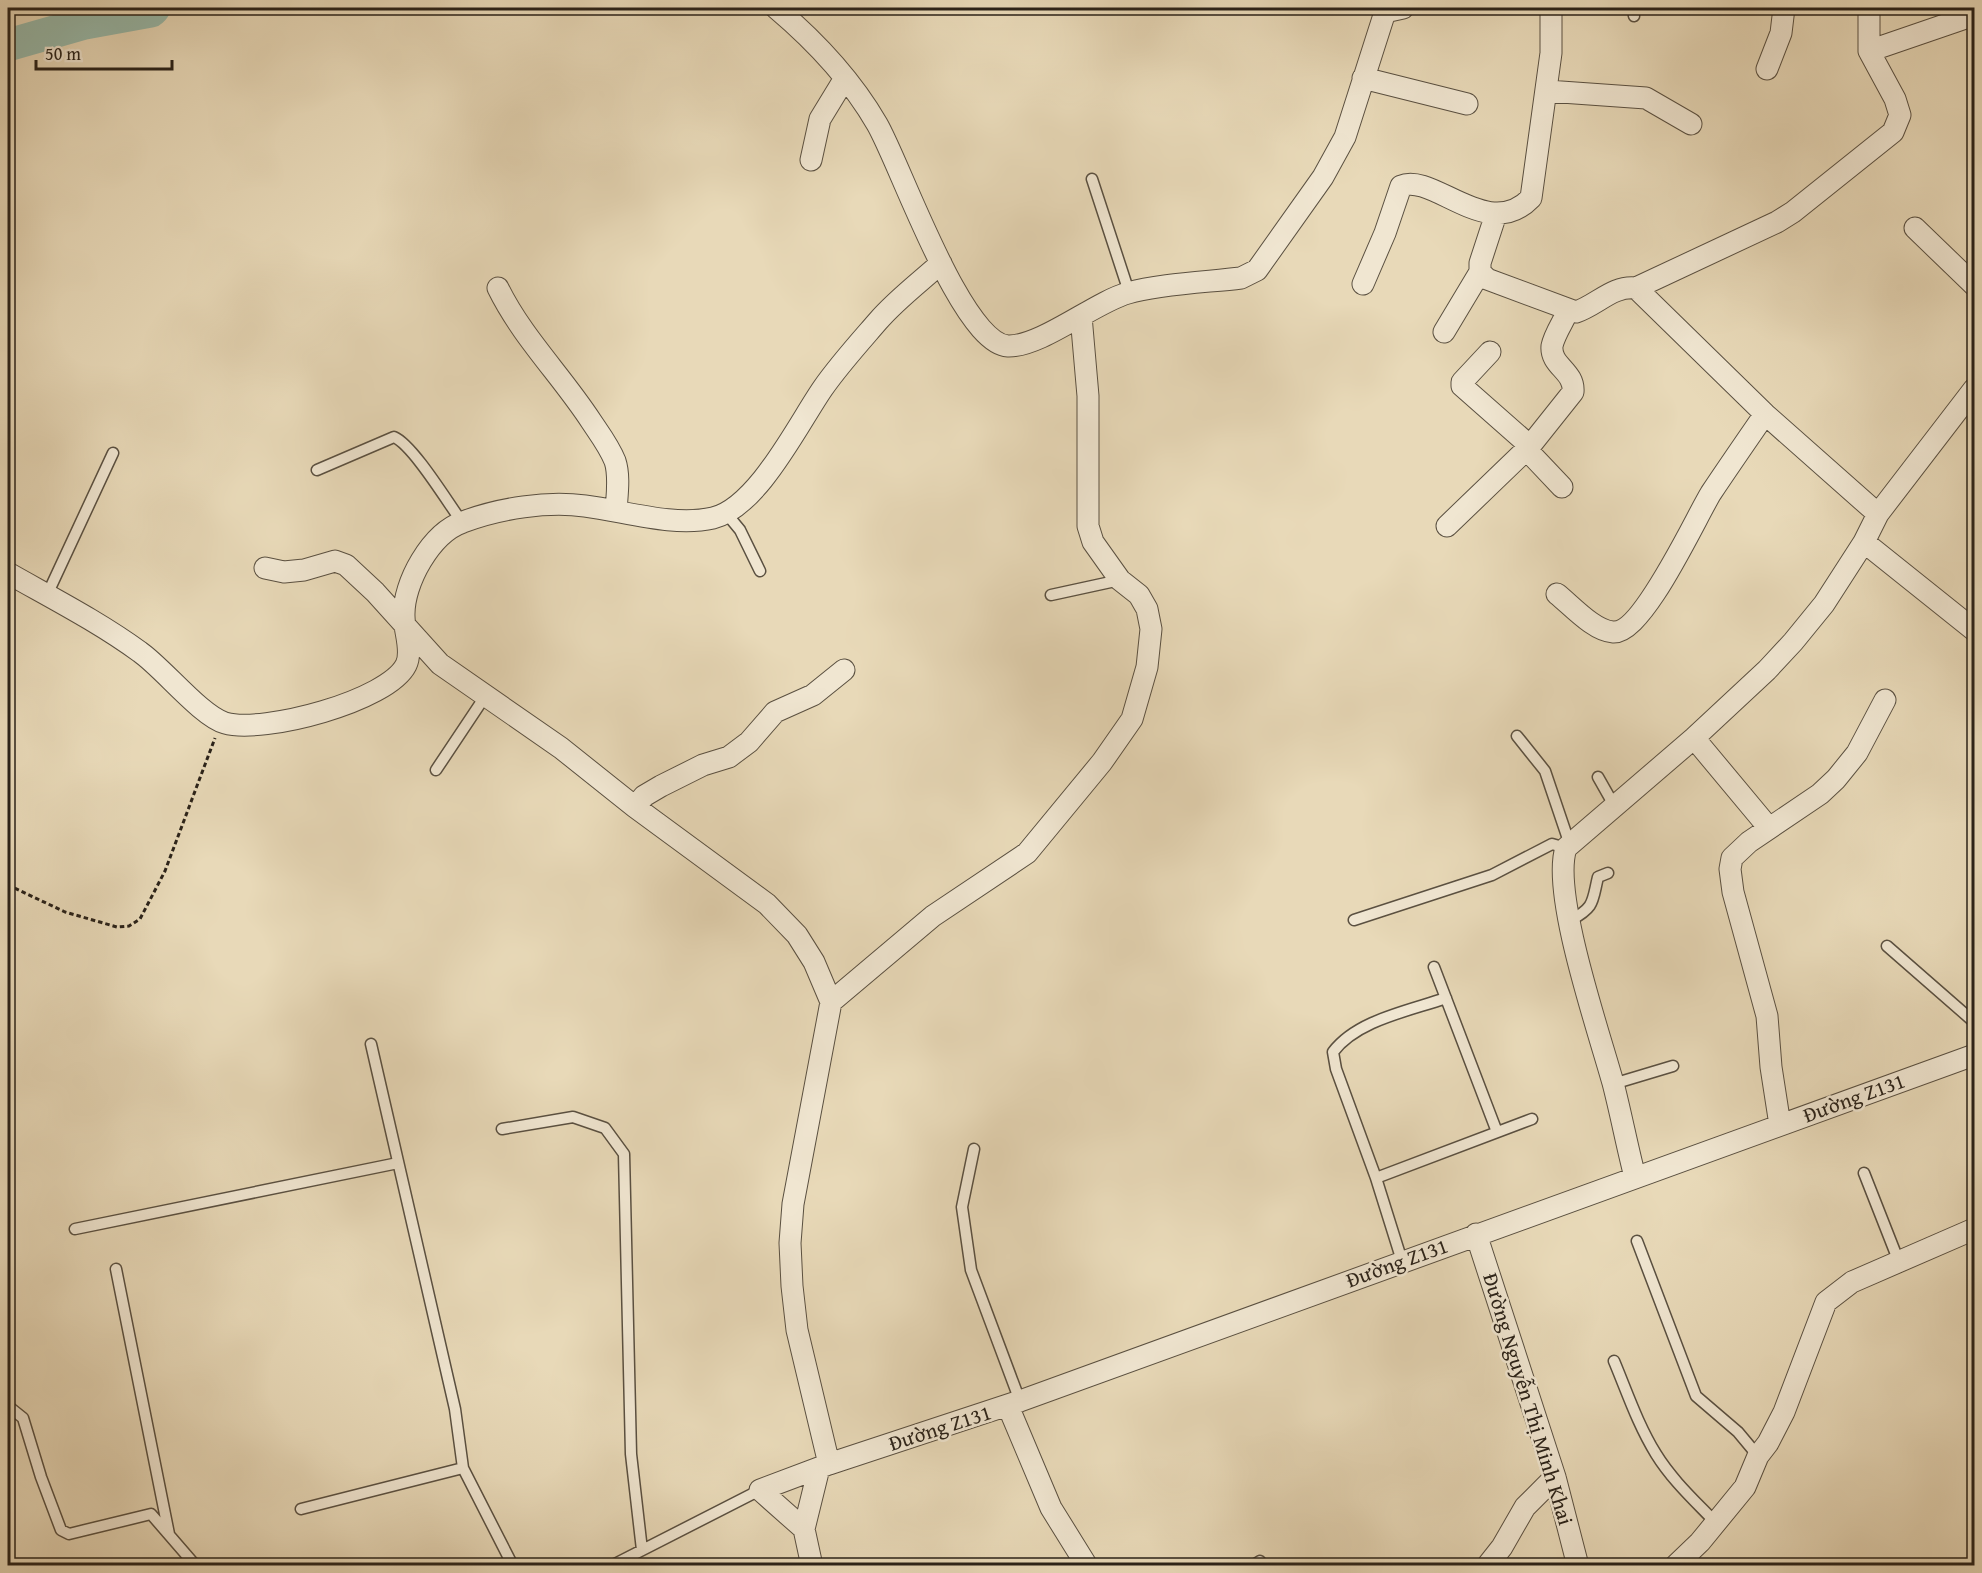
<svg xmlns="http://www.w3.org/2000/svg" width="1982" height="1573" font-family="'Gentium Book Plus',serif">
<rect width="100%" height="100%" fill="#e8d9b8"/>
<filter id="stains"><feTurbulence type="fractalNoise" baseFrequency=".00333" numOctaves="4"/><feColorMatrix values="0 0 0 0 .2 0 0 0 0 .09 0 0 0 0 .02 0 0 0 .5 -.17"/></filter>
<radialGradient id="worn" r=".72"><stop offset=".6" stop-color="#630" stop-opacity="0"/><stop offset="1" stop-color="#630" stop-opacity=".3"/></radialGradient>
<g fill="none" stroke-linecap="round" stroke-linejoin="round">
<path stroke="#98baab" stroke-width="33" d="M 8,45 L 85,23 L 151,11 L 154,8"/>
<defs>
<path id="service" d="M 1633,8 L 1634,16
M 1092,179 L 1129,292
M 317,470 L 394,437 C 413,445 448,503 462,522
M 726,513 L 740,530 L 760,571
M 47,595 L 113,453
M 1051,595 L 1120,580
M 1517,736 L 1545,771 L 1570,845
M 436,770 L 486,695
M 1598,777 L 1615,807
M 1354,920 L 1492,875 L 1552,844 L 1566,848
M 1571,920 C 1595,907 1592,902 1598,877 L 1608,873
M 1887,946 L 1974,1022
M 1434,967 L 1497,1132
M 371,1044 L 455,1409 L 463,1468 L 513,1566
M 1613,1084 L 1673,1066
M 502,1129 L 573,1117 L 605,1128 L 624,1154 L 631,1454 L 642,1550
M 974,1149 L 962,1207 L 971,1270 L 1020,1401
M 1864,1173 L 1899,1262
M 1376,1178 L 1532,1119
M 75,1229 L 398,1163
M 1637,1241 L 1696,1396 L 1738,1432 L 1758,1456
M 1402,1261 L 1376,1178 L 1336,1069 L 1333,1052 C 1357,1020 1409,1011 1446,998
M 116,1269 L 169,1534
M 1614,1361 C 1627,1392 1638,1425 1656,1454 C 1672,1480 1695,1501 1716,1523
M 8,1406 L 23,1418 L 41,1477 L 61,1530 L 69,1534 L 151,1514 L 196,1566
M 301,1509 L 463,1468
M 611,1566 L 760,1490
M 1252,1566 L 1260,1561"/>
<path id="minor" d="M 776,8 C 815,41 851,79 877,124 C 900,163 961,343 1008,346 C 1041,347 1095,302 1128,293 C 1159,284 1208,282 1241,278 L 1257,270 L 1323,177 L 1345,137 L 1385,12 L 1403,8
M 1869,51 L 1974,15
M 1767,69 L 1781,33 L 1784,8
M 1363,78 L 1467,104
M 1547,91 L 1646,98 L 1691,124
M 811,160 L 820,119 L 845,78
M 1496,214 L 1480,263 L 1480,272 L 1487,279 L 1576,312 C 1597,305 1613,285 1636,288 L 1765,414 L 1878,514
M 1915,228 L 1974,285
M 1363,284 L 1385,233 L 1401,186 C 1433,172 1488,243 1531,198 L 1551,53 L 1551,8
M 498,288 C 522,337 561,375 591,421 C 599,433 609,446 615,461 C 620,476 617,495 616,511
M 1636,288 L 1777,222 L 1793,212 L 1893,132 L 1900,115 L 1895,99 L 1869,51 L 1869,8
M 1444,332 L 1480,272
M 1490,352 L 1462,382 L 1462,386 L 1530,446
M 1526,449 L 1562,487
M 1447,526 L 1530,446 L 1573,392 C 1575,371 1550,366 1552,346 C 1554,335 1563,322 1568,311
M 1864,542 L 1974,630
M 265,568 L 284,572 L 304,570 L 335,561 L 346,565 L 375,592 L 440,664 L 561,748 L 635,807 L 767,904 L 797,935 L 814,962 L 831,1002 L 793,1204 L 790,1243 L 792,1286 L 797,1330 L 829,1464
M 8,573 C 52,598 99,622 140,652 C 163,668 201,716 225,723 C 263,734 388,701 406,665 C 413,651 404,631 404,616 C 403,583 431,533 463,522 C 500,508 547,501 585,506 C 625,511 673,527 713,518 C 758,507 798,424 823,388 C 839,365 859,343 878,321 C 896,300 920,282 941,263
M 1557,594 C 1572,606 1594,631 1613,632 C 1643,634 1695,519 1711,493 C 1729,466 1747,440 1765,414
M 1694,738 L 1769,828
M 635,807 L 644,796 L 661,786 L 703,765 L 729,757 L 749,742 L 775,712 L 813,695 L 844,670
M 831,1002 L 933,916 L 1027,853 L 1102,762 L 1132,719 L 1147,667 L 1151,629 L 1147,609 L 1139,595 L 1120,580 L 1093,542 L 1088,526 L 1088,396 L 1081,316
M 1780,1125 L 1771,1067 L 1767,1016 L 1733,892 L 1730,869 L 1732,858 L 1749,842 L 1820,794 L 1836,779 L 1857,753 L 1885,700
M 1635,1177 C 1627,1146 1621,1114 1613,1083 C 1599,1032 1551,893 1566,848 L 1694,738 L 1767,670 L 1793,642 L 1824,604 L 1864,542 L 1878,514 L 1974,389
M 1476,1234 L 1555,1477 L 1578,1566
M 1008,1406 L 1051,1508 L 1087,1566
M 804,1529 L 760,1490 L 829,1464 L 1020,1401 L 1974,1055
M 812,1566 L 804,1529 L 819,1468
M 1487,1566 L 1502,1547 L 1525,1507 L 1555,1477
M 1675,1566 L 1700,1542 L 1745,1487 L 1758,1456 L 1768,1443 L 1784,1412 L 1826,1302 L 1852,1282 L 1974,1229"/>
</defs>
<use href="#service" stroke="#5a5041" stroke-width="13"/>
<use href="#minor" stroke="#5a5041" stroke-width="23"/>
<path stroke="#2a2219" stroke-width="3" stroke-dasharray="4.5 3" stroke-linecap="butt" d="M 8,885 L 65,912 L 117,927 L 129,926 L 140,919 L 165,871 L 215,738"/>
<use href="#service" stroke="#f0e6d1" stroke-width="10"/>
<use href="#minor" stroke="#f0e6d1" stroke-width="21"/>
</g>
<g text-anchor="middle" stroke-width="5" stroke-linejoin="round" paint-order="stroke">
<g font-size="21" fill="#2a2219" stroke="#f0e6d1">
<text transform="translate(1854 1098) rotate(-20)" y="7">Đường Z131</text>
<text transform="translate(1397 1263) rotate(-20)" y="7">Đường Z131</text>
<text transform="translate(1528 1399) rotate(73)" y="7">Đường Nguyễn Thị Minh Khai</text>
<text transform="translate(940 1428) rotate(-18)" y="7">Đường Z131</text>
</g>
</g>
<rect width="1982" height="1573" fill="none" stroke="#e8d9b8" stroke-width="30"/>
<rect x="9" y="9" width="1964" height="1555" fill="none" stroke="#2a2219" stroke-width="3"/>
<rect x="15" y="15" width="1952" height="1543" fill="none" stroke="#2a2219" stroke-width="1.5"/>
<path d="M36 60v9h136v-9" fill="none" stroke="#2a2219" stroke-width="3"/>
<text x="45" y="60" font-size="18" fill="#2a2219" stroke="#f0e6d1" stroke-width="4.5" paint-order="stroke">50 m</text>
<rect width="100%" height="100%" filter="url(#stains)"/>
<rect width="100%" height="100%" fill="url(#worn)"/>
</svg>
